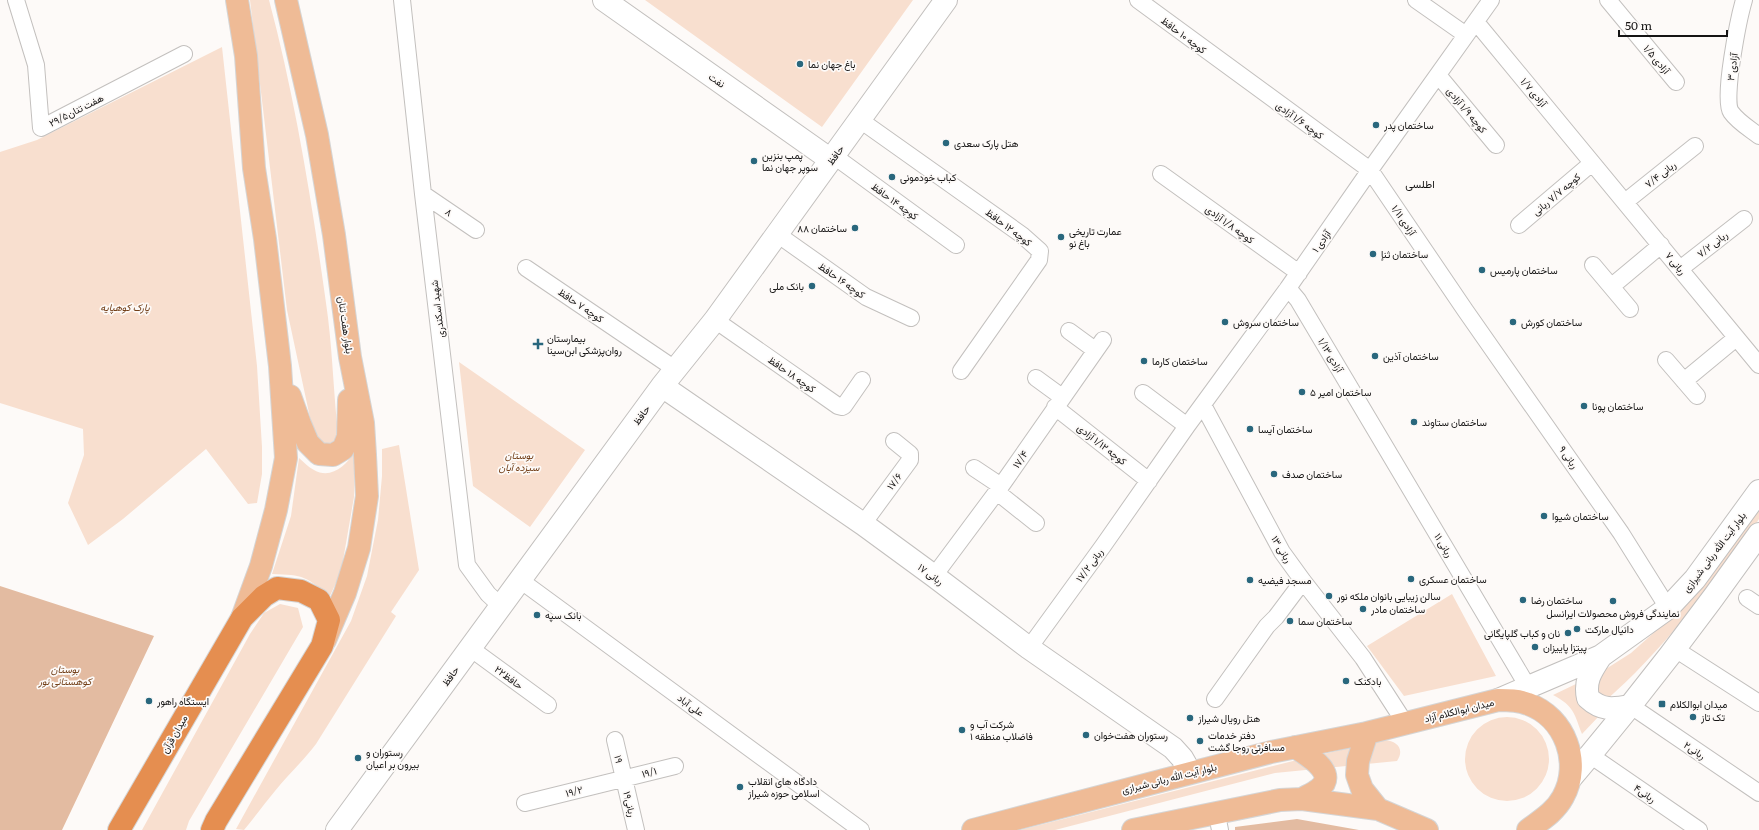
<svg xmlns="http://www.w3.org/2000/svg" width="1759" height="830" font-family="Literata,Vazirmatn,serif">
<rect width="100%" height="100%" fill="#fdfaf8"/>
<path fill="#f8dfcf" d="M 250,0 L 269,0 C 295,97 312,203 326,303 C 332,343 333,384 337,424 L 336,439 L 327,446 L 315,441 L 287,310 Z
M 645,0 L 913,0 L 822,127 Z
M 222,47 L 257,366 L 262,447 L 262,474 L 257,503 L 248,504 L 206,449 L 123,519 L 88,545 L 68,503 L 84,455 L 83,429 L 0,403 L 0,152 L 37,140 Z
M 459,362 L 585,450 L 530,527 L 473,486 Z
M 399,445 L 419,570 L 391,612 L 396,616 L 316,744 C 303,761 288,775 275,791 C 264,804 255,817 244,830 L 236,829 L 351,621 L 367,576 L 378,520 L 382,476 L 382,449 Z
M 355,452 L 354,497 L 341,572 L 329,598 C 308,576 303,575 272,574 L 291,516 L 299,458 C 304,462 308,467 314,470 C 331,480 346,465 355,452 Z
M 1759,507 L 1759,519 L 1755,525 C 1709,588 1663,651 1603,703 L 1595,699 L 1598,674 L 1631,653 L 1695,596 Z
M 1452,594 L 1496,676 L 1404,696 L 1367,646 Z
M 280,604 L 298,608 L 303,627 L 189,821 L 186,830 L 142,830 L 250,634 L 264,613 Z
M 1576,684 C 1576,701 1582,713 1600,715 L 1582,734 C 1574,713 1574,706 1553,695 Z
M1465 759a42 42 0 1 1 84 0a42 42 0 1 1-84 0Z
M 1385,740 C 1397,741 1405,749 1397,761 L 1275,773 L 1055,830 L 1020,830 L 1293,761 Z"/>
<path fill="#e3bba1" d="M 0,586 L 154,636 L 62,830 L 0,830 Z
M 1297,819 L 1359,830 L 1235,830 L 1235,827 Z"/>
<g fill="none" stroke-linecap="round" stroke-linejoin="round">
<defs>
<path id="street" d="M 16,0 L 36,65 L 41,128 L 184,54
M 402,0 L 423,194 L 467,565 L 488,594 L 501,606
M 1138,0 L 1370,170 L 1465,310 L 1621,533 L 1668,608
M 1416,0 L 1466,35
M 1608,0 L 1676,82
M 1744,0 C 1739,17 1722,100 1731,112 C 1738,122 1750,129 1759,136
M 1476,22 L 1759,365
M 1438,75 L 1496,145
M 860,120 L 1022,235 L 1040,251 L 1039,260 L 961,371
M 834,156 L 956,245
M 1161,174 L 1299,273
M 423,194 L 476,230
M 1625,202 L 1695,146
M 1519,225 L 1592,163
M 777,234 L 866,297 L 911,318
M 1593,265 L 1630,309
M 526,268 L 675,369
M 1680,269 L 1744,219
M 1612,286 L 1661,245
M 1288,288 L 1298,300 L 1528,687
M 715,320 L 838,406 L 842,407 L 844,406 L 862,380
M 1069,331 L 1095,350
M 1666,360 L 1697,396
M 1036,378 L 1062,397
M 1684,381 L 1736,338
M 1143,393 L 1187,426
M 1203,405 L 1282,552 L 1303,581 L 1363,658 L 1405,723
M 1055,407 L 1149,481
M 974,468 L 1001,486
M 997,492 L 1036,523
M 863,524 L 910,460 L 910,454 L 894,441
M 934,576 L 1001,486 L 1103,340
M 520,580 L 861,830
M 1747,598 L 1759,606
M 470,648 L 548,705
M 1029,648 L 1103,546 L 1187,426 L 1288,288 L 1370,170 L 1491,0
M 1675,649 L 1759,703
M 1215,699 L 1267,626 L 1276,617 L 1303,581
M 1631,706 L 1759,793
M 615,740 L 636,830
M 1590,755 L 1699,830
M 525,803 L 675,766
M 1214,813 L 1218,820 L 1220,830"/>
<path id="secondary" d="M 604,0 L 831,160
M 662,386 L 863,524 L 934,576 L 1029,648 L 1173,748 L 1182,758 L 1190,772
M 1601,656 C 1592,670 1584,680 1588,698 C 1602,711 1613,709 1631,706
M 1498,700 L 1601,656 L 1668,608 L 1695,579 L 1759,491
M 1570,779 C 1637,700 1700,618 1759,534
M 337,830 L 662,386 L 715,320 L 946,0"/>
<path id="primary" d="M 237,0 L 246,56 L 254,168 L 265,239 L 280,366 L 286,458 L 276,510 L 261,566 L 242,618
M 286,0 L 317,135 L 334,235 L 350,357 L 363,423 L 365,455 L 367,496 L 359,548 L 345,593 L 325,640
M 290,396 L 300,424 L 308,443 L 319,454 L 333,455 L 343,449 L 348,437 L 349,400
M 1295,747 C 1307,755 1339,773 1319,789 C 1314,793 1307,796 1302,799
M 973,830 L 1271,752 L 1367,733
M 1133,830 L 1280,800 L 1302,799 L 1378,809
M 1427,830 L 1378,809 L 1362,789 L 1357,775 L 1358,761 L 1367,733 L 1498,700 C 1508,700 1518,700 1528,704 C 1565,717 1582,763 1563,797 C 1555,812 1541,820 1528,830"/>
<path id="highway" d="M 119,830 L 242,618 L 264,596 L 277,588 L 301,591 L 319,600 L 329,620 L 322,646 L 216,821 L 212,830"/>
</defs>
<use href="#street" stroke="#c3c0be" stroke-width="18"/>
<use href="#secondary" stroke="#c3c0be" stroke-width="24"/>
<use href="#primary" stroke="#d5d5d5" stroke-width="24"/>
<use href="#highway" stroke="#d5d5d5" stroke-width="24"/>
<use href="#street" stroke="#fff" stroke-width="16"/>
<use href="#secondary" stroke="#fff" stroke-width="22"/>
<use href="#primary" stroke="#efbb96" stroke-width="22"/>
<use href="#highway" stroke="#e58e50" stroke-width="22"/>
</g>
<g fill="#29677d" stroke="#fdfaf8" stroke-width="1.5">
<circle cx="800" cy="64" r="4"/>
<circle cx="1376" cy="125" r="4"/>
<circle cx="946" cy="143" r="4"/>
<circle cx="754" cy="161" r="4"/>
<circle cx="892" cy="177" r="4"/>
<circle cx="855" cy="228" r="4"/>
<circle cx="1061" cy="237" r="4"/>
<circle cx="1373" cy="254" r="4"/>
<circle cx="1482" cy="270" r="4"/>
<circle cx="812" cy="286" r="4"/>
<circle cx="1225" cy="322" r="4"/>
<circle cx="1513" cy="322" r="4"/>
<path d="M536 338h4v4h4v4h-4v4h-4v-4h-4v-4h4z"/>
<circle cx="1375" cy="356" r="4"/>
<circle cx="1144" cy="361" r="4"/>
<circle cx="1302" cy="392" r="4"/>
<circle cx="1584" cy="406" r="4"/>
<circle cx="1414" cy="422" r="4"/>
<circle cx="1250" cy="429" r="4"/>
<circle cx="1274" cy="474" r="4"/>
<circle cx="1544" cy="516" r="4"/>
<circle cx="1411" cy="579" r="4"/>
<circle cx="1250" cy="580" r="4"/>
<circle cx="1329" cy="596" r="4"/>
<circle cx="1523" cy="600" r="4"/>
<circle cx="1613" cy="601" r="4"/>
<circle cx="1363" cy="609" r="4"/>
<circle cx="537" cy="615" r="4"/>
<circle cx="1290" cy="621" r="4"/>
<circle cx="1577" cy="629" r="4"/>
<circle cx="1568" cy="633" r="4"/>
<circle cx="1535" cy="647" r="4"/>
<circle cx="1346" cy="681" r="4"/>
<circle cx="149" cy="701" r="4"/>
<rect x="1658" y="700" width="8" height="8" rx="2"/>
<circle cx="1693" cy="717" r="4"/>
<circle cx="1190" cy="718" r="4"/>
<circle cx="962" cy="730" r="4"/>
<circle cx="1086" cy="735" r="4"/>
<circle cx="1200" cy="741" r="4"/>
<circle cx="358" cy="758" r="4"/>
<circle cx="740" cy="787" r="4"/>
</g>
<g text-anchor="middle" stroke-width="3.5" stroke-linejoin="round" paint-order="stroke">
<g font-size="10" fill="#151414" stroke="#fdfaf8">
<text transform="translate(1184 35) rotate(37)" y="4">کوچه ۱۰ حافظ</text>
<text transform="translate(1657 59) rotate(50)" y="4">آزادی ۱/۵</text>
<text transform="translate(1732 67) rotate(-82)" y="4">۳ آزادی</text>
<text transform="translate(717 80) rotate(35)" y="4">نفت</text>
<text transform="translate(1534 92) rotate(50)" y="4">آزادی ۱/۷</text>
<text transform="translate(76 110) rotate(-27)" y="4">۲۹/۵هفت تنان</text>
<text transform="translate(1467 110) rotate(50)" y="4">کوچه ۱/۹ آزادی</text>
<text transform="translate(1300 120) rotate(36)" y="4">کوچه ۱/۶ آزادی</text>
<text transform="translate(835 155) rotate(-54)" y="4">حافظ</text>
<text transform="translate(1660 174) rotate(-38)" y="4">ربانی ۷/۴</text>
<text transform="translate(1556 194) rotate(-40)" y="4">کوچه ۷/۷ ربانی</text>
<text transform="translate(895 201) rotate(36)" y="4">کوچه ۱۴ حافظ</text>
<text transform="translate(449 212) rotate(35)" y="4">۸</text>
<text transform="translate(1404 220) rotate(56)" y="4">آزادی ۱/۱۱</text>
<text transform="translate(1230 224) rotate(36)" y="4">کوچه ۱/۸ آزادی</text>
<text transform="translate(1009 227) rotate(37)" y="4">کوچه ۱۲ حافظ</text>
<text transform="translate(1321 241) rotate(-55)" y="4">آزادی ۱</text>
<text transform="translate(1712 244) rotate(-38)" y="4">ربانی ۷/۲</text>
<text transform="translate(1676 263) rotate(51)" y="4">ربانی ۷</text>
<text transform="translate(842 280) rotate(35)" y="4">کوچه ۱۶ حافظ</text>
<text transform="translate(581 305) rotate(34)" y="4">کوچه ۷ حافظ</text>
<text transform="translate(437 309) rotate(-97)" y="4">شهید اسکندری</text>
<text transform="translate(346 325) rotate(82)" y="4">بلوار هفت تنان</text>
<text transform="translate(1331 355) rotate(59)" y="4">آزادی ۱/۱۳</text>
<text transform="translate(792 374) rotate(35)" y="4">کوچه ۱۸ حافظ</text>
<text transform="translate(641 415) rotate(-54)" y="4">حافظ</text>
<text transform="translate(1102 444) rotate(38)" y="4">کوچه ۱/۱۲ آزادی</text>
<text transform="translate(1569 457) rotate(55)" y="4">ربانی ۹</text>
<text transform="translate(1020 459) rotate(-56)" y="4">۱۷/۴</text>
<text transform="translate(894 481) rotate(-54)" y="4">۱۷/۶</text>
<text transform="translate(1444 545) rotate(59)" y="4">ربانی ۱۱</text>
<text transform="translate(1282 549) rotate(59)" y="4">ربانی ۱۳</text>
<text transform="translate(1714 552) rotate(-53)" y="4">بلوار آیت الله ربانی شیرازی</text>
<text transform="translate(1089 565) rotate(-54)" y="4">ربانی ۱۷/۲</text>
<text transform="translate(931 574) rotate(36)" y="4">ربانی ۱۷</text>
<text transform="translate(450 676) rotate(-54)" y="4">حافظ</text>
<text transform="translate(509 677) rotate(36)" y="4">حافظ۲۲</text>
<text transform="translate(691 705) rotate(36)" y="4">علی آباد</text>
<text transform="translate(1459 710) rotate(-14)" y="4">میدان ابوالکلام آزاد</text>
<text transform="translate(174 734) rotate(-60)" y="4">میدان قرآن</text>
<text transform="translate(1695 750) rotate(34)" y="4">ربانی۲</text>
<text transform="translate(619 759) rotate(78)" y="4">۱۹</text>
<text transform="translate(649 772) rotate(-14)" y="4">۱۹/۱</text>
<text transform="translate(1169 778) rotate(-14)" y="4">بلوار آیت الله ربانی شیرازی</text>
<text transform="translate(574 791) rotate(-14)" y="4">۱۹/۲</text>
<text transform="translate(1645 793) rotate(35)" y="4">ربانی۴</text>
<text transform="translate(630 804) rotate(77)" y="4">ربانی۱۹</text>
</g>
<g font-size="10" fill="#151414" stroke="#fdfaf8" text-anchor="start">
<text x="808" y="68">باغ جهان نما</text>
<text x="1384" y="129">ساختمان پدر</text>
<text x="954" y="147">هتل پارک سعدی</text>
<text x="762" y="159">پمپ بنزین<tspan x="762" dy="12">سوپر جهان نما</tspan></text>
<text x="900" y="181">کباب خودمونی</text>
<text x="847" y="232" text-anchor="end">ساختمان ۸۸</text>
<text x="1069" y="235">عمارت تاریخی<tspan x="1069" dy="12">باغ نو</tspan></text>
<text x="1381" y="258">ساختمان ثنإ</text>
<text x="1490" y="274">ساختمان پارمیس</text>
<text x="804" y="290" text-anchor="end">بانک ملی</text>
<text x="1233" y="326">ساختمان سروش</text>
<text x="1521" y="326">ساختمان کورش</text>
<text x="547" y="342">بیمارستان<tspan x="547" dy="12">روان‌پزشکی ابن‌سینا</tspan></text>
<text x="1383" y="360">ساختمان آذین</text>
<text x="1152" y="365">ساختمان کارما</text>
<text x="1310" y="396">ساختمان امیر ۵</text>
<text x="1592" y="410">ساختمان پونا</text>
<text x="1422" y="426">ساختمان ستاوند</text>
<text x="1258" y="433">ساختمان آیسا</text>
<text x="1282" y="478">ساختمان صدف</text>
<text x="1552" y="520">ساختمان شیوا</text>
<text x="1419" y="583">ساختمان عسکری</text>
<text x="1258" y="584">مسجد فیضیه</text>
<text x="1337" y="600">سالن زیبایی بانوان ملکه نور</text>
<text x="1531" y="604">ساختمان رضا</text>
<text x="1371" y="613">ساختمان مادر</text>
<text x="1613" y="617" text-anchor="middle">نمایندگی فروش محصولات ایرانسل</text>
<text x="545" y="619">بانک سپه</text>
<text x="1298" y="625">ساختمان سما</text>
<text x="1585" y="633">دانیال مارکت</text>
<text x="1560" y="637" text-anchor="end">نان و کباب گلپایگانی</text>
<text x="1543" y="651">پیتزا پاییزان</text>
<text x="1354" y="685">بادکنک</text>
<text x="157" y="705">ایستگاه راهور</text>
<text x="1670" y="708">میدان ابوالکلام</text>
<text x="1701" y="721">تک تاز</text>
<text x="1198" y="722">هتل رویال شیراز</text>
<text x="970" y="728">شرکت آب و<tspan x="970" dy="12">فاضلاب منطقه ۱</tspan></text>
<text x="1094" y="739">رستوران هفت‌خوان</text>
<text x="1208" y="739">دفتر خدمات<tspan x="1208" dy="12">مسافرتی روجا گشت</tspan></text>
<text x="366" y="756">رستوران و<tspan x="366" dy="12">بیرون بر اعيان</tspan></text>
<text x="748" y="785">دادگاه های انقلاب<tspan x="748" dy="12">اسلامی حوزه شیراز</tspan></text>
</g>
<g font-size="10" font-style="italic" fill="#723f18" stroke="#fdfaf8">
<text x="125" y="311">پارک کوهپایه</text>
<text x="519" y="459">بوستان<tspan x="519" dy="12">سیزده آبان</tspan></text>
<text x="65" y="673">بوستان<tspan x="65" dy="12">کوهستانی نور</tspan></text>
</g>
<g font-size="11" fill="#151414" stroke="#fdfaf8">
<text x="1420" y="188">اطلسی</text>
</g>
</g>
<path d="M1619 30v6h108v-6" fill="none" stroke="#151414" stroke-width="2"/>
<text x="1625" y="30" font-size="12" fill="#151414" stroke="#fdfaf8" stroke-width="3" paint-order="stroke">50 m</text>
</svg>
